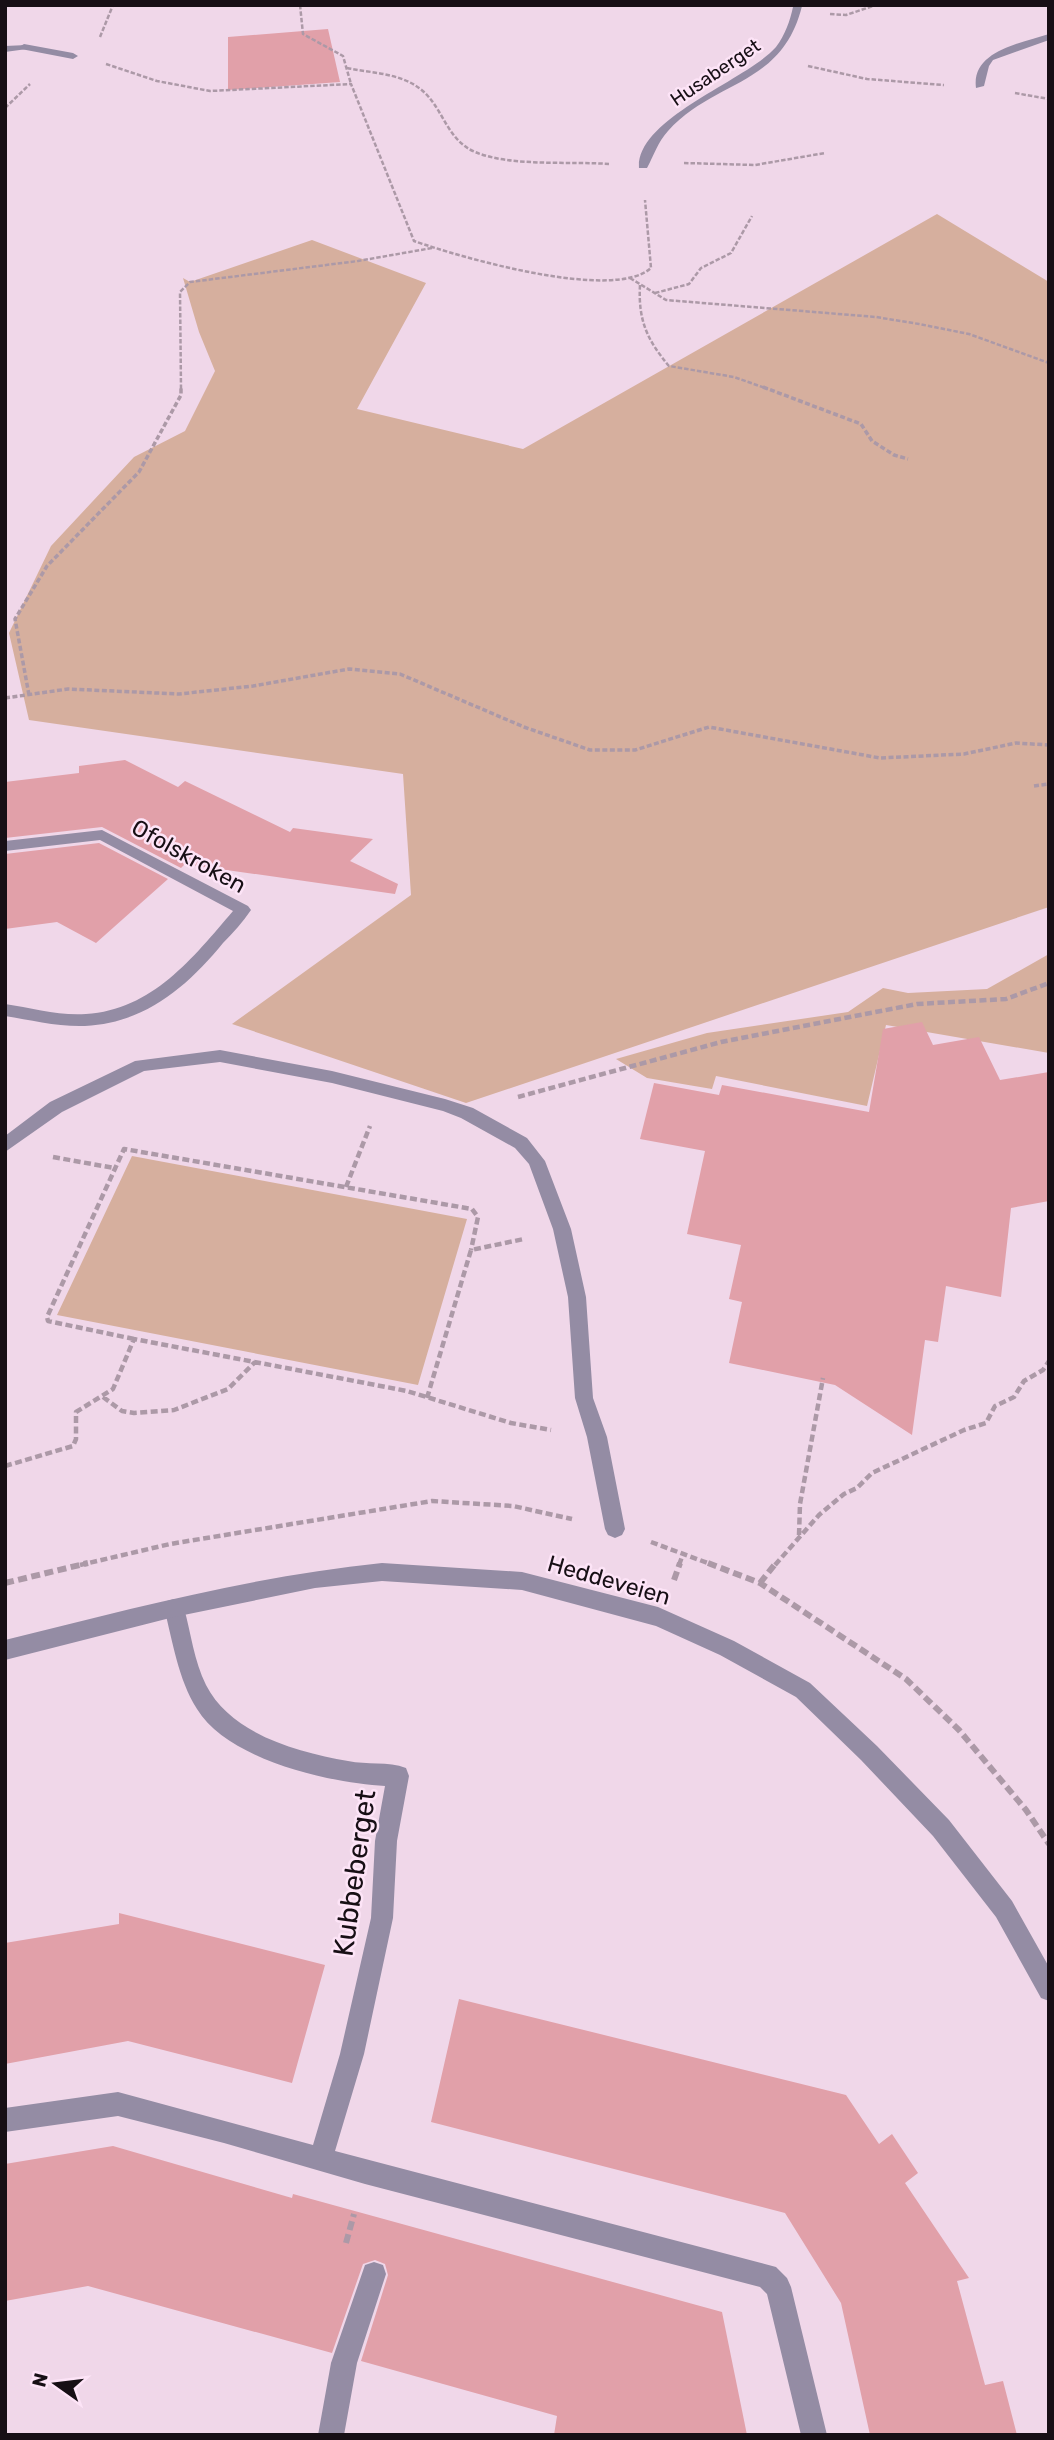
<svg xmlns="http://www.w3.org/2000/svg" width="1054" height="2440" font-family="Rubik,sans-serif">
<rect width="100%" height="100%" fill="#f0d7e9"/>
<path fill="#d6af9e" d="M 937,214 L 1049,282 L 1049,907 L 466,1103 L 232,1024 L 411,895 L 403,774 L 29,720 L 9,633 L 51,546 L 134,457 L 185,431 L 215,371 L 199,332 L 183,278 L 190,282 L 312,240 L 426,283 L 357,409 L 523,449 Z
M 1049,954 L 1049,1053 L 886,1025 L 867,1106 L 716,1076 L 712,1089 L 647,1078 L 616,1059 L 707,1033 L 848,1012 L 883,988 L 908,993 L 987,989 Z
M 132,1156 L 467,1219 L 418,1385 L 57,1315 Z"/>
<path fill="#e1a0a9" d="M 328,29 L 340,82 L 228,90 L 228,37 Z
M 125,760 L 178,787 L 185,781 L 290,832 L 293,828 L 373,839 L 350,861 L 398,884 L 395,894 L 185,864 L 181,868 L 102,827 L 5,838 L 5,782 L 79,773 L 79,766 Z
M 99,843 L 168,879 L 96,943 L 57,922 L 5,929 L 5,854 Z
M 922,1022 L 933,1045 L 979,1037 L 1000,1080 L 1049,1072 L 1049,1201 L 1011,1208 L 1001,1297 L 946,1286 L 938,1342 L 925,1340 L 912,1435 L 835,1385 L 729,1363 L 742,1302 L 729,1299 L 741,1245 L 687,1234 L 705,1151 L 640,1139 L 654,1083 L 719,1095 L 722,1085 L 869,1112 L 883,1029 Z
M 119,1913 L 325,1965 L 292,2083 L 128,2041 L 5,2064 L 5,1943 L 119,1924 Z
M 459,1999 L 846,2095 L 879,2144 L 892,2134 L 918,2173 L 905,2183 L 969,2278 L 957,2281 L 985,2385 L 1003,2381 L 1017,2435 L 870,2435 L 841,2303 L 785,2213 L 431,2122 Z
M 113,2146 L 292,2198 L 293,2194 L 722,2312 L 747,2435 L 554,2435 L 557,2416 L 361,2361 L 388,2275 L 385,2264 L 375,2260 L 363,2264 L 332,2353 L 88,2286 L 5,2301 L 5,2164 Z"/>
<g fill="none" stroke-linecap="round" stroke-linejoin="round">
<path stroke="#ac99a7" stroke-width="2.5" stroke-dasharray="4.5 2" stroke-linecap="butt" d="M 300,5 L 303,34 L 343,56 L 351,84
M 830,14 L 846,15 L 876,5
M 100,37 L 113,5
M 106,64 L 157,81 L 210,91 L 351,84 L 414,241 C 460,257 613,302 651,268 L 645,200
M 808,66 L 867,79 L 944,85
M 347,68 C 371,73 399,73 419,88 C 443,105 445,139 475,152 C 511,167 569,161 609,164
M 1015,93 L 1049,99
M 5,108 L 30,84
M 684,163 L 755,165 L 825,153
M 630,278 L 666,300 L 876,317 L 919,324 L 969,334 L 1049,363
M 640,285 C 638,320 647,340 669,366 L 734,377 L 768,389
M 655,293 L 689,284 L 701,268 L 731,253 L 752,216
M 181,389 L 180,292 L 190,282 L 358,261 L 432,248"/>
<path stroke="#ac99a7" stroke-width="3.5" stroke-dasharray="5 2.5" stroke-linecap="butt" d="M 763,387 L 861,424 L 872,441 L 894,455 L 908,459
M 29,695 L 15,619 L 47,566 L 139,472 L 181,395 L 181,387
M 5,698 L 68,689 L 179,694 L 253,686 L 349,669 L 400,674 L 524,727 L 590,750 L 635,750 L 709,727 L 880,758 L 964,754 L 1016,743 L 1049,745
M 1034,786 L 1049,784"/>
<path stroke="#ac99a7" stroke-width="4.5" stroke-dasharray="7 3.5" stroke-linecap="butt" d="M 518,1097 L 721,1042 L 917,1004 L 1006,999 L 1049,983
M 53,1157 L 114,1168
M 346,1187 L 370,1126
M 134,1339 L 48,1321 L 47,1317 L 124,1149 L 472,1209 L 478,1217 L 471,1250
M 103,1397 L 122,1411 L 134,1413 L 174,1410 L 228,1389 L 255,1362
M 427,1398 L 471,1250 L 524,1239
M 5,1466 L 73,1446 L 76,1439 L 76,1412 L 113,1389 L 134,1339 L 407,1391 L 511,1423 L 551,1430
M 799,1535 L 800,1504 L 823,1378
M 651,1542 L 713,1565
M 80,1565 L 170,1544 L 432,1501 L 513,1506 L 572,1519
M 679,1565 L 683,1554
M 775,1565 L 819,1515 L 844,1494 L 857,1488 L 872,1473 L 964,1430 L 986,1423 L 995,1406 L 1014,1397 L 1024,1381 L 1043,1370 L 1049,1361"/>
<path stroke="#ac99a7" stroke-width="6" stroke-dasharray="9 4.5" stroke-linecap="butt" d="M 708,1563 L 760,1583 L 906,1679 L 959,1730 L 1026,1810 L 1049,1844
M 674,1580 L 680,1563
M 5,1583 L 88,1563
M 760,1583 L 776,1563
M 346,2243 L 354,2214"/>
<path fill="#948ca4" fill-rule="evenodd" d="M 24,44 L 73,53 L 78,56 L 73,59 L 21,49 L 19,47 Z
M 220,1050 L 332,1071 L 445,1099 L 473,1108 L 527,1138 L 545,1161 L 571,1229 L 586,1297 L 593,1398 L 607,1437 L 625,1529 L 622,1535 L 615,1538 L 608,1535 L 605,1529 L 587,1437 L 575,1398 L 568,1297 L 553,1229 L 529,1164 L 515,1148 L 461,1118 L 443,1111 L 332,1083 L 220,1062 L 144,1071 L 62,1112 L 5,1152 L 5,1136 L 50,1102 L 135,1061 Z
M 374,2262 L 383,2265 L 386,2274 L 357,2363 L 344,2435 L 318,2435 L 331,2363 L 365,2265 Z"/>
<path fill="#948ca4" fill-rule="evenodd" d="M 791,5 L 802,6 C 782,87 715,79 668,131 C 658,142 654,155 647,168 L 639,168 C 636,118 746,81 776,47 C 785,35 790,21 793,7 Z
M 1049,34 L 1049,40 L 993,60 L 989,66 L 984,86 L 976,88 C 971,51 1021,43 1049,34 Z
M 27,45 L 27,49 L 5,52 L 5,46 Z
M 102,830 L 248,906 L 251,910 C 243,922 233,933 223,943 C 187,987 145,1023 85,1026 C 58,1027 31,1020 5,1016 L 5,1004 C 32,1008 59,1016 86,1014 C 152,1010 193,958 233,911 L 100,840 L 5,851 L 5,841 Z
M 174,1599 L 181,1601 L 184,1608 C 191,1633 194,1661 206,1685 C 231,1734 297,1752 348,1761 C 367,1765 388,1761 406,1768 L 409,1776 L 397,1841 L 393,1918 L 364,2054 L 335,2151 L 776,2267 L 787,2278 L 791,2287 L 827,2435 L 801,2435 L 767,2294 L 760,2287 L 365,2184 L 224,2143 L 118,2116 L 5,2132 L 5,2108 L 118,2092 L 313,2145 L 340,2054 L 371,1918 L 375,1841 L 385,1786 C 330,1783 228,1760 197,1709 C 178,1679 173,1642 164,1608 L 167,1601 Z"/>
<path fill="#948ca4" fill-rule="evenodd" d="M 382,1563 L 522,1572 L 658,1607 L 734,1641 L 810,1683 L 877,1746 L 949,1820 L 1012,1901 L 1049,1967 L 1049,2001 L 1041,1998 L 996,1917 L 933,1836 L 861,1760 L 796,1697 L 720,1655 L 656,1626 L 522,1590 L 382,1581 L 315,1588 L 174,1617 L 5,1660 L 5,1640 C 130,1609 254,1576 382,1563 Z"/>
</g>
<g text-anchor="middle" stroke-width="5" stroke-linejoin="round" paint-order="stroke">
<g font-size="19" fill="#170f15" stroke="#fde4f7">
<text transform="translate(715 72) rotate(-34)" y="7">Husaberget</text>
</g>
<g font-size="23" fill="#170f15" stroke="#fde4f7">
<text transform="translate(189 856) rotate(29)" y="8">Ofolskroken</text>
<text transform="translate(609 1580) rotate(16)" y="8">Heddeveien</text>
</g>
<g font-size="28" fill="#170f15" stroke="#fde4f7">
<text transform="translate(354 1873) rotate(-82)" y="10">Kubbeberget</text>
</g>
</g>
<rect width="1054" height="2440" fill="none" stroke="#170f15" stroke-width="14"/>
<g transform="translate(56 2384) rotate(284)" stroke="#fde4f7" stroke-width="5" paint-order="stroke">
<path d="M0-5L12 26L0 18L-12 26Z" fill="#170f15"/>
<text y="-10" font-size="19" font-weight="bold" text-anchor="middle" fill="#170f15">N</text>
</g>
</svg>
